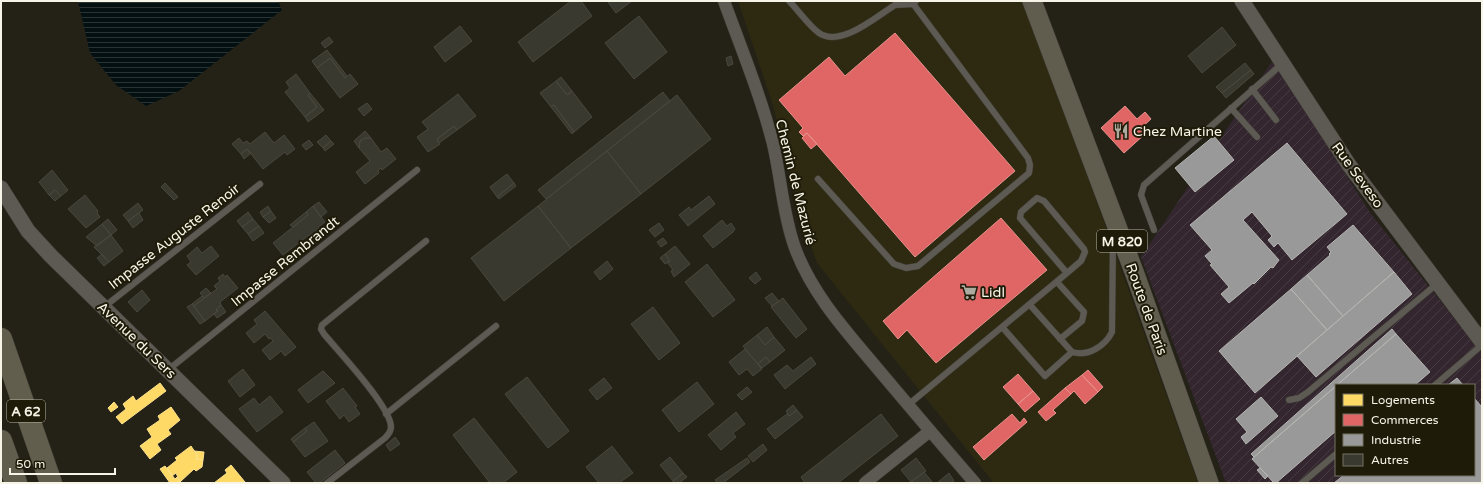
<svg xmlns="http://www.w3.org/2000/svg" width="1483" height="484" font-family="'Varela Round',sans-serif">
<defs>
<pattern id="industrial-furrows" width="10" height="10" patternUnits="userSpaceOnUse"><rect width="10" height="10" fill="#33262f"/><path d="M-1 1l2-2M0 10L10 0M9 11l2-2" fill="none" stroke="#473b43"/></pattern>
<pattern id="water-rules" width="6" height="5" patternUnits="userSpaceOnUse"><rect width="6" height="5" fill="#030f10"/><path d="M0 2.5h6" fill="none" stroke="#283333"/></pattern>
</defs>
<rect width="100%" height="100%" fill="#242217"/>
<path fill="#2e2a11" d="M 738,1 L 1022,1 L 1072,133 L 1198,483 L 994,483 L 817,263 L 800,214 L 773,105 Z"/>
<path fill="url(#industrial-furrows)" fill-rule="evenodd" d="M 1273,60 L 1371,214 L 1482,353 L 1482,483 L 1226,483 L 1141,257 ZM 1336,385 L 1474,385 L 1474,475 L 1336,475 Z"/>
<path fill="url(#water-rules)" d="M 78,1 L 278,1 L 282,10 L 179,91 L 146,106 L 116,85 L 90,53 Z"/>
<path fill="#ffd966" stroke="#fde18d" d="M 160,383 L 166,391 L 122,424 L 116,417 L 126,409 L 123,404 L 133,396 L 136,401 Z
M 114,402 L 118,407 L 111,412 L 108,408 Z
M 171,407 L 180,420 L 168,430 L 171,434 L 157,444 L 161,450 L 150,459 L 140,446 L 152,437 L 147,429 L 160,420 L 158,416 Z
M 191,446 L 197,455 L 196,459 L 203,460 L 202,467 L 196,471 L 194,469 L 180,482 L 176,473 L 172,476 L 167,468 L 177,460 L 175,458 Z
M 194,451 L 204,452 L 203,460 L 196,459 L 197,455 Z
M 231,465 L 245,482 L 214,483 L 227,473 L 225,470 Z
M 165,466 L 175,479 L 177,477 L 180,482 L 170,483 L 160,469 Z"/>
<path fill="#e06666" stroke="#e7918d" d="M 895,33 L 1015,171 L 915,257 L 807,133 L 803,136 L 799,132 L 803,128 L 779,100 L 829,57 L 845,76 Z
M 1125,106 L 1137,119 L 1145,112 L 1151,119 L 1140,129 L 1145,134 L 1124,153 L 1101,128 Z
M 807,133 L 817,144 L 811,149 L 802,138 Z
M 1001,218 L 1047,270 L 936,363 L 907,330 L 898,339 L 883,321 Z
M 1088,370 L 1103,387 L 1098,392 L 1082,375 Z
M 1018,374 L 1033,391 L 1018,404 L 1003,387 Z
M 1082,375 L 1098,392 L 1085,404 L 1074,391 L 1071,394 L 1065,388 Z
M 1065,388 L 1071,394 L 1053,410 L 1056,413 L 1046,421 L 1038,412 Z
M 1033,391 L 1040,399 L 1025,412 L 1018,404 Z
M 1012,414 L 1020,423 L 1024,418 L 1027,422 L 984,460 L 973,447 Z"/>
<path fill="#999" stroke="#b5b5b1" d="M 1214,136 L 1234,160 L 1195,192 L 1175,168 Z
M 1287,143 L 1347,214 L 1292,260 L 1278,243 L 1274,247 L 1268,240 L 1272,236 L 1252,212 L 1243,220 L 1279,260 L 1273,268 L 1271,267 L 1254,284 L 1253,283 L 1229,303 L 1221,294 L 1229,287 L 1210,265 L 1212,264 L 1205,256 L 1212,250 L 1190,225 Z
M 1353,225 L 1394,272 L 1343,316 L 1307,275 L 1330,255 L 1329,254 L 1331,252 L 1327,247 Z
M 1394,272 L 1412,294 L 1316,377 L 1297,356 Z
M 1307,275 L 1343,316 L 1327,330 L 1291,289 Z
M 1291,289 L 1327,330 L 1255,393 L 1219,351 Z
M 1392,329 L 1396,334 L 1254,457 L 1251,454 Z
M 1396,334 L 1430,372 L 1415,385 L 1337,385 Z
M 1457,378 L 1463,385 L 1448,385 Z
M 1336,386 L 1336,431 L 1276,483 L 1274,483 L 1252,459 Z
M 1261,397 L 1278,416 L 1246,444 L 1241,437 L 1247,432 L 1236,419 Z
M 1474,398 L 1482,407 L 1482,483 L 1334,483 L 1344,475 L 1474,475 Z
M 1260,468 L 1268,476 L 1265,479 L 1257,470 Z"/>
<path fill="#3a3930" stroke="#49473e" d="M 571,1 L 581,1 L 592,16 L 533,62 L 518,42 Z
M 609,1 L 632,1 L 616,13 L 608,2 Z
M 639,16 L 667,52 L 634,79 L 605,43 Z
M 460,26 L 472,41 L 445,62 L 434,47 Z
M 1222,27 L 1236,45 L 1202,73 L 1188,56 Z
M 329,37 L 333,42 L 325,48 L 321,43 Z
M 327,50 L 347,76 L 345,78 L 330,58 L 317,68 L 312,61 Z
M 731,56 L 733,64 L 728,66 L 726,58 Z
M 330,58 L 345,78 L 350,74 L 358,84 L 340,98 L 317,68 Z
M 1245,63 L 1251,70 L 1222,93 L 1216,87 Z
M 1251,70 L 1254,74 L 1226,98 L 1222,93 Z
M 296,74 L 310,93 L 308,95 L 317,107 L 305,117 L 285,92 L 290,88 L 286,82 Z
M 561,77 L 572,91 L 567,95 L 556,81 Z
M 556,81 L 567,95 L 572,91 L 592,117 L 574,132 L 554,105 L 551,107 L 540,93 Z
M 663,92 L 670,101 L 546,199 L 538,190 Z
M 310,93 L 324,110 L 308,122 L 305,117 L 317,107 L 308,95 Z
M 458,94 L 476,116 L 457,130 L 454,126 L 437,139 L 440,144 L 428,152 L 417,137 L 428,129 L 422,122 Z
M 677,95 L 711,139 L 641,194 L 607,151 Z
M 367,103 L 372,109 L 364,116 L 358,109 Z
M 554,105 L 574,132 L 572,134 L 551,107 Z
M 454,126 L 457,130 L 439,143 L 437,139 Z
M 365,131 L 371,138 L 365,138 L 360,141 L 359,148 L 354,141 Z
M 265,132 L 274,143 L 284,135 L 295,149 L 287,155 L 285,152 L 263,169 L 247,149 L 241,154 L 232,144 L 239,138 L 243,143 L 247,141 L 250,144 Z
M 326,135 L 331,141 L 323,148 L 317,142 Z
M 365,138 L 371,138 L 381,152 L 387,148 L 396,159 L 382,170 L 381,168 L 378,171 L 379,173 L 365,184 L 356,172 L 370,161 L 359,148 L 360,141 Z
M 309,140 L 313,145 L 306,150 L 302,145 Z
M 331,141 L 334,144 L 325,151 L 323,148 Z
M 247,149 L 251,153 L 244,159 L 241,154 Z
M 607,151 L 641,194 L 571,248 L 538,206 Z
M 52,170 L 68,190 L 61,196 L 55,190 L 49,195 L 39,182 Z
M 507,174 L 514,183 L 497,197 L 490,187 Z
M 165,183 L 178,197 L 174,200 L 161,187 Z
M 514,183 L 516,186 L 499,199 L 497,197 Z
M 55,190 L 61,196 L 55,201 L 49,195 Z
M 85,195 L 98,211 L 97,213 L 100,217 L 86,228 L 68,209 Z
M 709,196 L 715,204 L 688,226 L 679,215 L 689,207 L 691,210 Z
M 319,202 L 327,212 L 321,217 L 313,206 Z
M 138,203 L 143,210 L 128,221 L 123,215 Z
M 268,206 L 271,211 L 263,217 L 260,212 Z
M 313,206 L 325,222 L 318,227 L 320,230 L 310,237 L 309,235 L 283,255 L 273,243 L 308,215 L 306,212 Z
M 538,206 L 571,248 L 504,301 L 471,258 Z
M 271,211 L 276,218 L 269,223 L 263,217 Z
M 248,212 L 253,219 L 242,227 L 237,221 Z
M 306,212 L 308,215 L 293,227 L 290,225 Z
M 139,213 L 143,220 L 133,228 L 128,221 Z
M 108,219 L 117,230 L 111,235 L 102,224 Z
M 253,219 L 259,226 L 248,234 L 242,227 Z
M 722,220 L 727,226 L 731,223 L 735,229 L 733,232 L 713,248 L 703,236 Z
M 659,223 L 664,230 L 655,237 L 649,230 Z
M 102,224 L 111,235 L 97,246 L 86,237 Z
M 259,226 L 264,233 L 253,241 L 248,234 Z
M 320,230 L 324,236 L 315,243 L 310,237 Z
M 111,235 L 123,251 L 109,262 L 94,247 Z
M 663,238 L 667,243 L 661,247 L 657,242 Z
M 211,246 L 219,256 L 196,275 L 187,265 L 191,262 L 187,256 L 197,247 L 202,253 Z
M 675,246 L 690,264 L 674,277 L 671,271 L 673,270 L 667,262 L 670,261 L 665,254 Z
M 102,254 L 109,262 L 104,266 L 97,258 Z
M 665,254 L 670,261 L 665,264 L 660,258 Z
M 607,261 L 613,269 L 600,280 L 594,272 Z
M 707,264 L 735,300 L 713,317 L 685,282 Z
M 756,272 L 761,279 L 755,284 L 749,278 Z
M 223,274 L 225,277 L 227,275 L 238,288 L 220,302 L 221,305 L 216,309 L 218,311 L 205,321 L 194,306 L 217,289 L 214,286 L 220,281 L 218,278 Z
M 206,288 L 211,293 L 204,298 L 200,293 Z
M 142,290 L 150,300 L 137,312 L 128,302 Z
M 772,293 L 779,301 L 772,306 L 765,298 Z
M 202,296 L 204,298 L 194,306 L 192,304 Z
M 783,298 L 807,329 L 796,338 L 771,307 Z
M 192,304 L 205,321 L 200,324 L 187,307 Z
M 221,305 L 226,312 L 217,318 L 214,314 Z
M 653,307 L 680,343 L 659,360 L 631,324 Z
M 265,311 L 296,347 L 285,356 L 281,351 L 270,360 L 262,350 L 273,341 L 271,338 L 269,339 L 265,334 L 254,343 L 246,333 L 257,324 L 254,320 Z
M 767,327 L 774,337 L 765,345 L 757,335 Z
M 757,335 L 765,345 L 774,337 L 785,350 L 770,362 L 766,357 L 758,364 L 762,369 L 743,346 Z
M 745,349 L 762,369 L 753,376 L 747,369 L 739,375 L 729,362 Z
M 766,357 L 770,362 L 762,368 L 758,364 Z
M 811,357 L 816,364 L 785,389 L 774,375 L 787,365 L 793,371 Z
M 243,369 L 255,385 L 240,397 L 228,381 Z
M 323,371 L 335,383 L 308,403 L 298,390 Z
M 527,377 L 569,431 L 548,448 L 505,394 Z
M 604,378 L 612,388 L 597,400 L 589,390 Z
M 697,382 L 714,404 L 679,432 L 662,410 Z
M 747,387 L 752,392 L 742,400 L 737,395 Z
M 343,388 L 357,406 L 355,407 L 360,414 L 349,422 L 344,415 L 340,419 L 326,401 Z
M 270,396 L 283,412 L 257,432 L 239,409 L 254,398 L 259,405 Z
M 793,405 L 797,410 L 789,416 L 786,411 Z
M 797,410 L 803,417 L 775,439 L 767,429 L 787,414 L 789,416 Z
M 736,412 L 745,424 L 733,433 L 736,437 L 721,450 L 708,435 Z
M 881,414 L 898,436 L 838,483 L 805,483 L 801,477 Z
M 474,418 L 517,472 L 503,483 L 490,483 L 453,435 Z
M 314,422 L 328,441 L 305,457 L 293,442 L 307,431 L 305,428 Z
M 305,428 L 307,431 L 293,442 L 291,439 Z
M 395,437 L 400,444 L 390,451 L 386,445 Z
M 763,444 L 767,450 L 753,462 L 748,456 Z
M 612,446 L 633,473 L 619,483 L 599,483 L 586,467 Z
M 335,450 L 345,463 L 320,483 L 316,483 L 307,472 Z
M 670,457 L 683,473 L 673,481 L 660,465 Z
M 747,458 L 750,462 L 723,483 L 718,483 L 715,480 Z
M 916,458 L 926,471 L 911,482 L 901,470 Z
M 924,472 L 933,483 L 911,483 L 911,482 Z
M 683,473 L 687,477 L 679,483 L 674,483 L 673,481 Z
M 949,473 L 954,481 L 951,483 L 937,483 Z"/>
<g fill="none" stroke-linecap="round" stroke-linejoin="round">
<defs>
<path id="service" d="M 789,1 C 798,10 809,26 819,33 C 841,48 877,16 895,5 L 897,1
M 895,5 L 913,4 L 916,1
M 1252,89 L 1276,120
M 1231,108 L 1257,137
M 818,179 L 894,264 L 906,268 L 918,266 L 1029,173 L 1030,165 L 1028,158 L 911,1
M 1154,230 L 1141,195 L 1144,185 L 1282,64
M 1057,282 L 1084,312 L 1082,321 L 1060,339
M 1030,305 L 1072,352 C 1088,357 1105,346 1112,332 L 1113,235
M 104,307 L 260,184
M 1003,328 L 1045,376 L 1072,352
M 168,370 L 417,170
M 1435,385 L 1482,345
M 1289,400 L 1299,398 L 1308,392 L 1438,283
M 908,405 L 1067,273 L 1081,261 L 1085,252 L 1084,249 L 1044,201 L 1037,198 L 1021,212 L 1020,218 L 1067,273
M 386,414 L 496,326
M 327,483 L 385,438 C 388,435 391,432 391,427 C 391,407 338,351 324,334 L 321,329 L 322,325 L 426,241
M 1302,483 L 1336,454"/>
<path id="minor" d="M 724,1 C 741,48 761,96 773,144 C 781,178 783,215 795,248 C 812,294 846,331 877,368 C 909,406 942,445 975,483
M 865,483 L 930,431"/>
<path id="tertiary" d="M 1242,1 L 1349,165 L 1482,342
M 1,188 L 28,231 L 51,256 L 283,483"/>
<path id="primary" d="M 1032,1 L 1136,277 L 1209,483"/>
<path id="motorway" d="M 1,339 L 51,483
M 1,441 L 16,483"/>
</defs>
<use href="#service" stroke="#3f3d35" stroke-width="7"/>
<use href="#minor" stroke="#3f3d35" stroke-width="13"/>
<use href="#tertiary" stroke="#3f3d35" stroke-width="16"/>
<use href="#primary" stroke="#3f3d35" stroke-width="20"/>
<use href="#motorway" stroke="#3f3d35" stroke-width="23"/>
<use href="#service" stroke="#5c5a52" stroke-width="6"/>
<use href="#minor" stroke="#5c5a52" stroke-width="12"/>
<use href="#tertiary" stroke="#5c5a52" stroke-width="15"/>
<use href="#primary" stroke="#605c4e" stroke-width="19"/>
<use href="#motorway" stroke="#625e4d" stroke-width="22"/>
</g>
<defs>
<symbol id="restaurant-bare" viewBox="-9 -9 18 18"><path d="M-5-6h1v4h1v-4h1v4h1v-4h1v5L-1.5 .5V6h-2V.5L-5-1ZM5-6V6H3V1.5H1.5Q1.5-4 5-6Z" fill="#adab9f" stroke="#1f1b09" stroke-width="2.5" paint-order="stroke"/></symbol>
<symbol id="supermarket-bare" viewBox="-9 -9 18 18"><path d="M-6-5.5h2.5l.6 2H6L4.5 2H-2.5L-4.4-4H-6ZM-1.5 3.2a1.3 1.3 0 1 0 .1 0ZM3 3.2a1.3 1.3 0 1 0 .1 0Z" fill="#adab9f" stroke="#1f1b09" stroke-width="2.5" paint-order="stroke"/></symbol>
</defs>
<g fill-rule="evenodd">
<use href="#restaurant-bare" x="1110" y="120" width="22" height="22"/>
<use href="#supermarket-bare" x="958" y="281" width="22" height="22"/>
</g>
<g text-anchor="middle" stroke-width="4" stroke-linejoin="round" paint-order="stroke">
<g fill="#1f1b09" stroke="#b6b4a5" stroke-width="1">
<rect x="1097" y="230" width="50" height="22" rx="3"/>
<rect x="7" y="400" width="38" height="22" rx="3"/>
</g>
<g font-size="13" font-weight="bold" fill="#f7f5e8">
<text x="1122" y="246">M 820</text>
<text x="26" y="416">A 62</text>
</g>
<g font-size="14" fill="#f7f5e8" stroke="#1f1b09" text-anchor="start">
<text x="1133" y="136">Chez Martine</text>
<text x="981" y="297">Lidl</text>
</g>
<g font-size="14" fill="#f7f5e8" stroke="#1f1b09">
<text transform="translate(1358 175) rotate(54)" y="5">Rue Seveso</text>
<text transform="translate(796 182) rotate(76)" y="5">Chemin de Mazurié</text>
<text transform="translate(174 236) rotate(-38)" y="5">Impasse Auguste Renoir</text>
<text transform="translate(285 261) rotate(-39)" y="5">Impasse Rembrandt</text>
<text transform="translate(1147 309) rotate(70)" y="5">Route de Paris</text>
<text transform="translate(137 340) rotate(44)" y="5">Avenue du Sers</text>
</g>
</g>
<rect width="1483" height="484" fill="none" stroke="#f7f5e8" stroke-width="4"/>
<rect x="1335" y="384" width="140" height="92" fill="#1f1b09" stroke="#757262"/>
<rect x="1343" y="394" width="20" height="12" fill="#ffd966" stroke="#757262"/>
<text x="1371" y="404" font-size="12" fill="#f7f5e8">Logements</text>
<rect x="1343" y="414" width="20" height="12" fill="#e06666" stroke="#757262"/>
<text x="1371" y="424" font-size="12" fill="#f7f5e8">Commerces</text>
<rect x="1343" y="434" width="20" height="12" fill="#999999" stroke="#757262"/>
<text x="1371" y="444" font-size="12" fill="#f7f5e8">Industrie</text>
<rect x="1343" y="454" width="20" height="12" fill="#3a3930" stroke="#757262"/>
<text x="1371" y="464" font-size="12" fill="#f7f5e8">Autres</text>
<path d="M10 468v6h105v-6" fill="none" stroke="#f7f5e8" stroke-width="2"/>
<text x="16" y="468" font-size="12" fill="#f7f5e8" stroke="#1f1b09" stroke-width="3" paint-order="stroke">50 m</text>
</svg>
